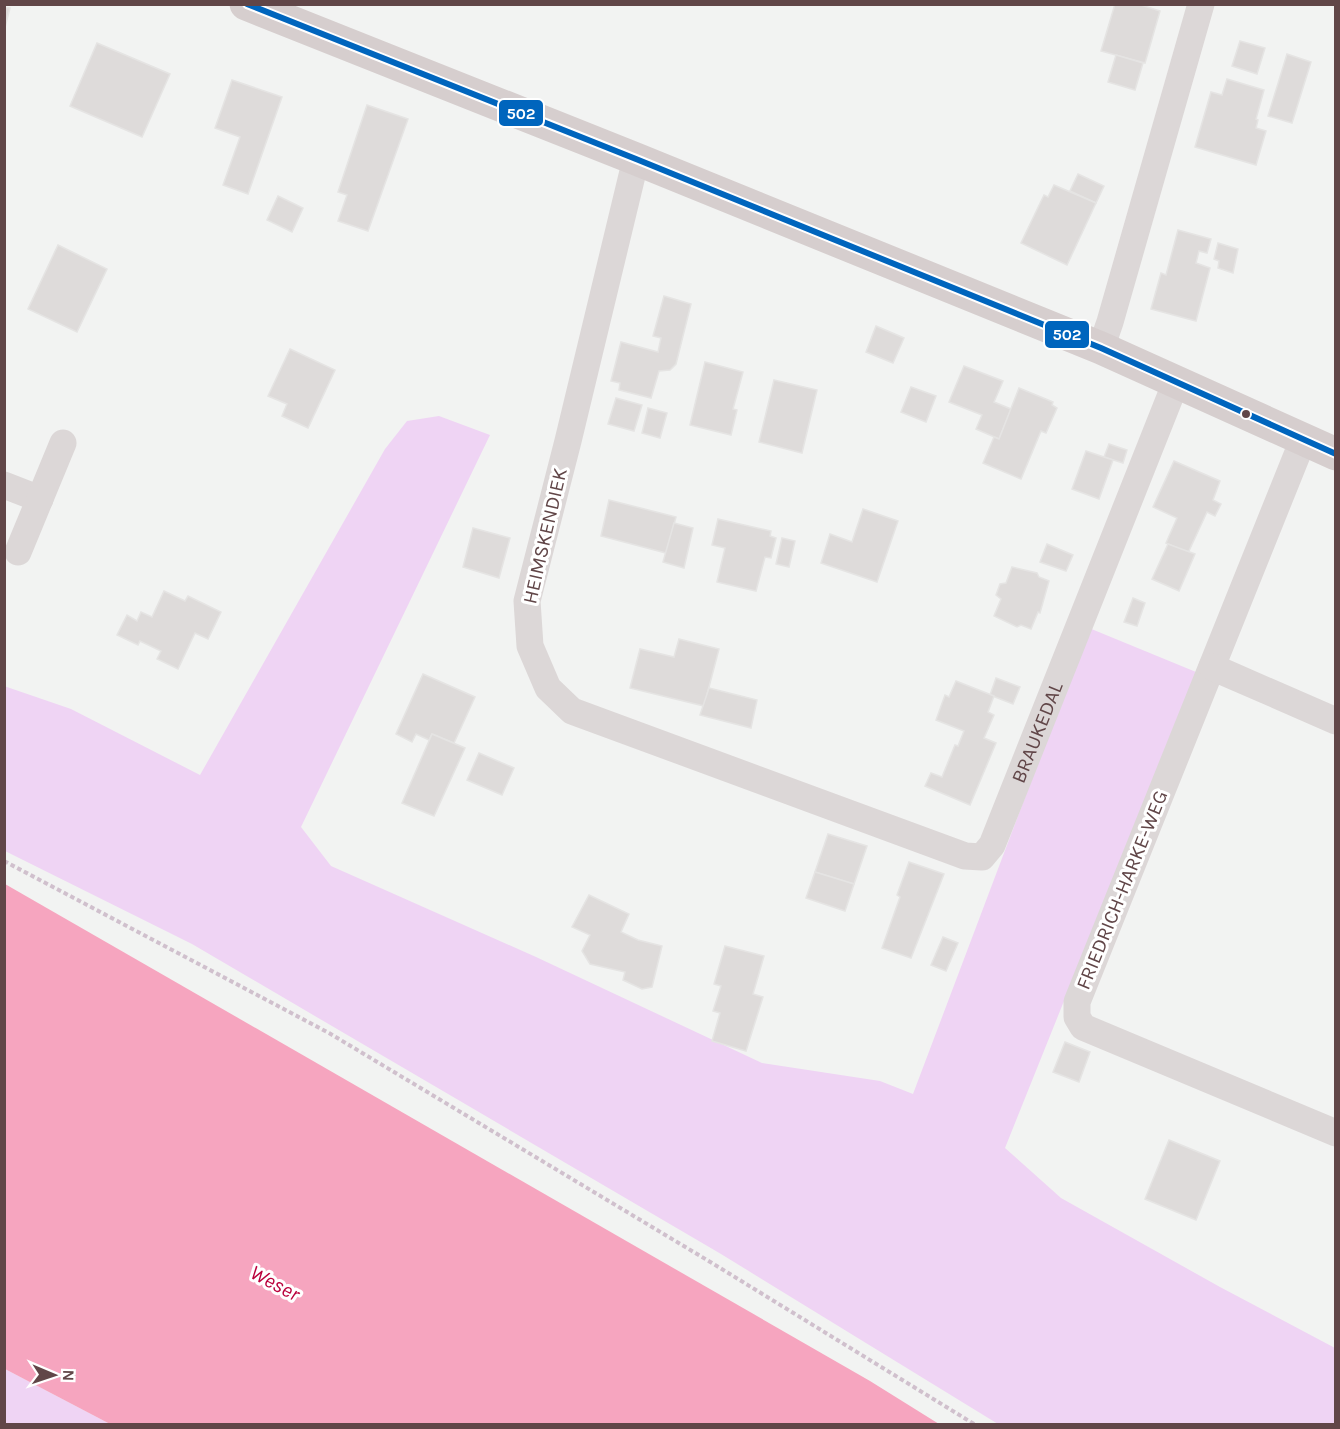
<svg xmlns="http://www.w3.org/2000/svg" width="1340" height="1429" viewBox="0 0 1340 1429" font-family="Karla,sans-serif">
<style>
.green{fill:#efd4f4}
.water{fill:#f6a5bf}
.building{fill:#dedbda;stroke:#e5e4e3;stroke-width:1.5}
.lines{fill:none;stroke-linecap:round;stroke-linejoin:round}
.path{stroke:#d0c0cd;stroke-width:4;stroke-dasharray:4.5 3;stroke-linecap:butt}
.street{stroke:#dcd7d7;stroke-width:27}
.primary{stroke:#d6cece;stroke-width:33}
.bus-1-casing{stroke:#fff;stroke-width:10}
.bus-1{stroke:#0065bd;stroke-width:6}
.bus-dot{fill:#614648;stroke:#fff;stroke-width:2}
.labels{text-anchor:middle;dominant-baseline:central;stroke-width:6;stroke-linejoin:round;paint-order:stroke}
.street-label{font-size:20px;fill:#614648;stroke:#fff}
.water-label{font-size:21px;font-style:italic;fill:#ba003c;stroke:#fff}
.line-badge{stroke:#fff;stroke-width:2}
.badge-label{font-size:16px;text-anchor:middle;font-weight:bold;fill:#fff}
</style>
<rect width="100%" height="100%" fill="#f2f3f2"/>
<g class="green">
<path d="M439 416 490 435 301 827 331 866 536 957 762 1063 880 1081 913 1094 1089 628 1196 672 1005 1148 1061 1198 1220 1287 1335 1348V1424H998L721 1254 192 944 5 851 4 686 71 709 200 775 385 449 407 421Z"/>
<path d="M5 1369 110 1424H5Z"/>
</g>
<path class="water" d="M5 884 870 1381 939 1424H110L5 1369Z"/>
<g class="building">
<path d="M1115 4H1138L1160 11 1145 63 1101 51Z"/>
<path d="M4 7 10 8 4 31Z"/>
<path d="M1240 41 1265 48 1257 74 1232 66Z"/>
<path d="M97 43 170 74 142 137 70 106Z"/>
<path d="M1287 54 1311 62 1292 123 1268 116Z"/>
<path d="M1116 55 1143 63 1135 90 1108 82Z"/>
<path d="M1227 79 1264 90 1256 119 1258 120 1256 128 1266 131 1256 165 1195 147 1211 92 1222 95Z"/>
<path d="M232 80 282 97 248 194 223 185 240 137 215 128Z"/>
<path d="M367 105 408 119 368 231 338 221 347 195 338 192Z"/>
<path d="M1078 174 1104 186 1096 203 1070 191Z"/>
<path d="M1054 185 1096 203 1067 265 1021 243 1044 195 1048 197Z"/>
<path d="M278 196 303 208 292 232 267 220Z"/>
<path d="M1178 230 1211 239 1207 253 1199 251 1196 263 1210 268 1196 321 1151 309 1161 273 1166 275Z"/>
<path d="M1218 243 1238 249 1233 273 1218 268 1219 261 1214 259Z"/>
<path d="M58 245 107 269 77 332 28 309Z"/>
<path d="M664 296 691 304 676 364 670 370 659 371 651 398 619 390 620 383 611 381 621 342 658 352 661 338 653 336Z"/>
<path d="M876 326 904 338 893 363 866 352Z"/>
<path d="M290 349 335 370 308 428 282 416 287 404 268 396Z"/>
<path d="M705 362 743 372 733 409 737 410 731 435 690 425Z"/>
<path d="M964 366 1003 381 994 402 1011 409 999 439 976 429 982 415 949 402Z"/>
<path d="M774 380 817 390 802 453 759 442Z"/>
<path d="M911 387 936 396 926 422 901 412Z"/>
<path d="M1019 388 1053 402 1052 405 1057 408 1046 433 1041 431 1021 479 983 463 994 437 999 439Z"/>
<path d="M616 398 642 405 634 431 608 424Z"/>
<path d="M648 408 667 413 660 438 642 433Z"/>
<path d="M1109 444 1127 450 1123 463 1104 457Z"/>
<path d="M1086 451 1113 460 1099 499 1072 489Z"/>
<path d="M1174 461 1220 481 1213 500 1221 504 1215 516 1207 512 1188 553 1166 543 1177 518 1153 507Z"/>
<path d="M609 500 676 517 666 553 601 536Z"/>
<path d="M863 509 898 521 877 582 821 563 830 534 852 542Z"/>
<path d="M718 519 771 531 770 536 776 538 771 558 765 557 756 591 717 582 725 548 712 545Z"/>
<path d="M674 523 693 528 684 568 663 562Z"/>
<path d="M473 528 510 538 499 578 463 567Z"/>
<path d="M782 538 795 541 789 567 776 564Z"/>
<path d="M1047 544 1073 555 1066 571 1040 562Z"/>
<path d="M1168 544 1195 554 1179 591 1152 579Z"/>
<path d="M1012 567 1037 573 1039 577 1049 581 1040 613 1038 612 1031 629 1021 625 1017 627 994 616 1001 599 996 595 1000 584 1006 583Z"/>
<path d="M164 591 185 601 188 596 221 612 208 639 195 633 178 669 157 659 161 651 140 641 138 645 117 635 127 615 137 621 141 612 152 617Z"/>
<path d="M1133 598 1145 603 1137 626 1124 622Z"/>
<path d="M679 639 719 649 704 706 630 688 640 649 674 657Z"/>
<path d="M423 674 475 697 454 743 432 734 429 740 416 734 412 742 396 734Z"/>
<path d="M996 678 1020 687 1013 704 990 695Z"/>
<path d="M956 681 994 696 988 712 994 715 984 738 996 743 970 805 925 786 931 773 942 777 955 745 958 746 964 731 936 720 945 695 949 697Z"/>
<path d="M709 688 757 700 751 728 700 715Z"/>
<path d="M432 734 465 748 434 816 402 803Z"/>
<path d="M479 753 514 768 502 795 467 780Z"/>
<path d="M828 834 867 846 854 884 815 872Z"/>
<path d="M909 862 944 874 911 958 882 948 900 897 897 895Z"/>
<path d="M815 872 854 884 845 911 806 898Z"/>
<path d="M589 895 629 914 621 932 638 940 662 946 652 987 642 989 623 980 625 972 590 964 582 951 590 935 572 927Z"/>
<path d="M943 937 958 943 946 971 931 965Z"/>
<path d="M725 946 764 956 753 994 763 997 746 1051 712 1041 720 1013 713 1011 721 986 714 984Z"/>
<path d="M1065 1042 1090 1052 1079 1082 1053 1072Z"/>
<path d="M1169 1140 1220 1161 1196 1220 1145 1199Z"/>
</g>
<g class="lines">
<path class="path" d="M4 861 329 1033 712 1263 974 1424"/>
<g class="street">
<path id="s1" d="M636 159 568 441 527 601 530 646 548 688 572 711 965 856 982 857 992 845 1176 382"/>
<path d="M1101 348 1110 322 1201 4"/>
<path d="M1303 440 1077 1002V1017L1083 1027 1336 1133"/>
<path d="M4 485 40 499"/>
<path d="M18 552 63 443"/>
<path d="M1212 667 1336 721"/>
</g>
<path class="primary" d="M246 4 636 159 1101 348 1336 454"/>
<g class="bus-1-casing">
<path id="bus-1" d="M247 4 636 159 1101 348 1336 454"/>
</g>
<use href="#bus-1" class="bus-1"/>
</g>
<circle class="bus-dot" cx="1246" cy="414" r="5"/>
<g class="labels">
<g class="street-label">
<text transform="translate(545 536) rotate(-77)">HEIMSKENDIEK</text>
<text stroke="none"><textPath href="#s1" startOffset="1152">BRAUKEDAL</textPath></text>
<text transform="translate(1122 890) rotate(-68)">FRIEDRICH-HARKE-WEG</text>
</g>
<g class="water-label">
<text transform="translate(275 1283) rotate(28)">Weser</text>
</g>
</g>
<g class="line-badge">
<rect x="498" y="99" width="46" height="28" rx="6" fill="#0065bd"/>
<rect x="1044" y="320" width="46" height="29" rx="6" fill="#0065bd"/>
</g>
<g class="badge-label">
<text x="521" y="119">502</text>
<text x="1067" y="340">502</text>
</g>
<rect width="1340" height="1429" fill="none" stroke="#614648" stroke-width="12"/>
<g transform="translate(54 1375) rotate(92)" stroke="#ffffff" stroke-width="4.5" paint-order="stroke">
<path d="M0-4.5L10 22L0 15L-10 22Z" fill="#614648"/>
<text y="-9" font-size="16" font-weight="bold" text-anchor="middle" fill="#614648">N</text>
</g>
</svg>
